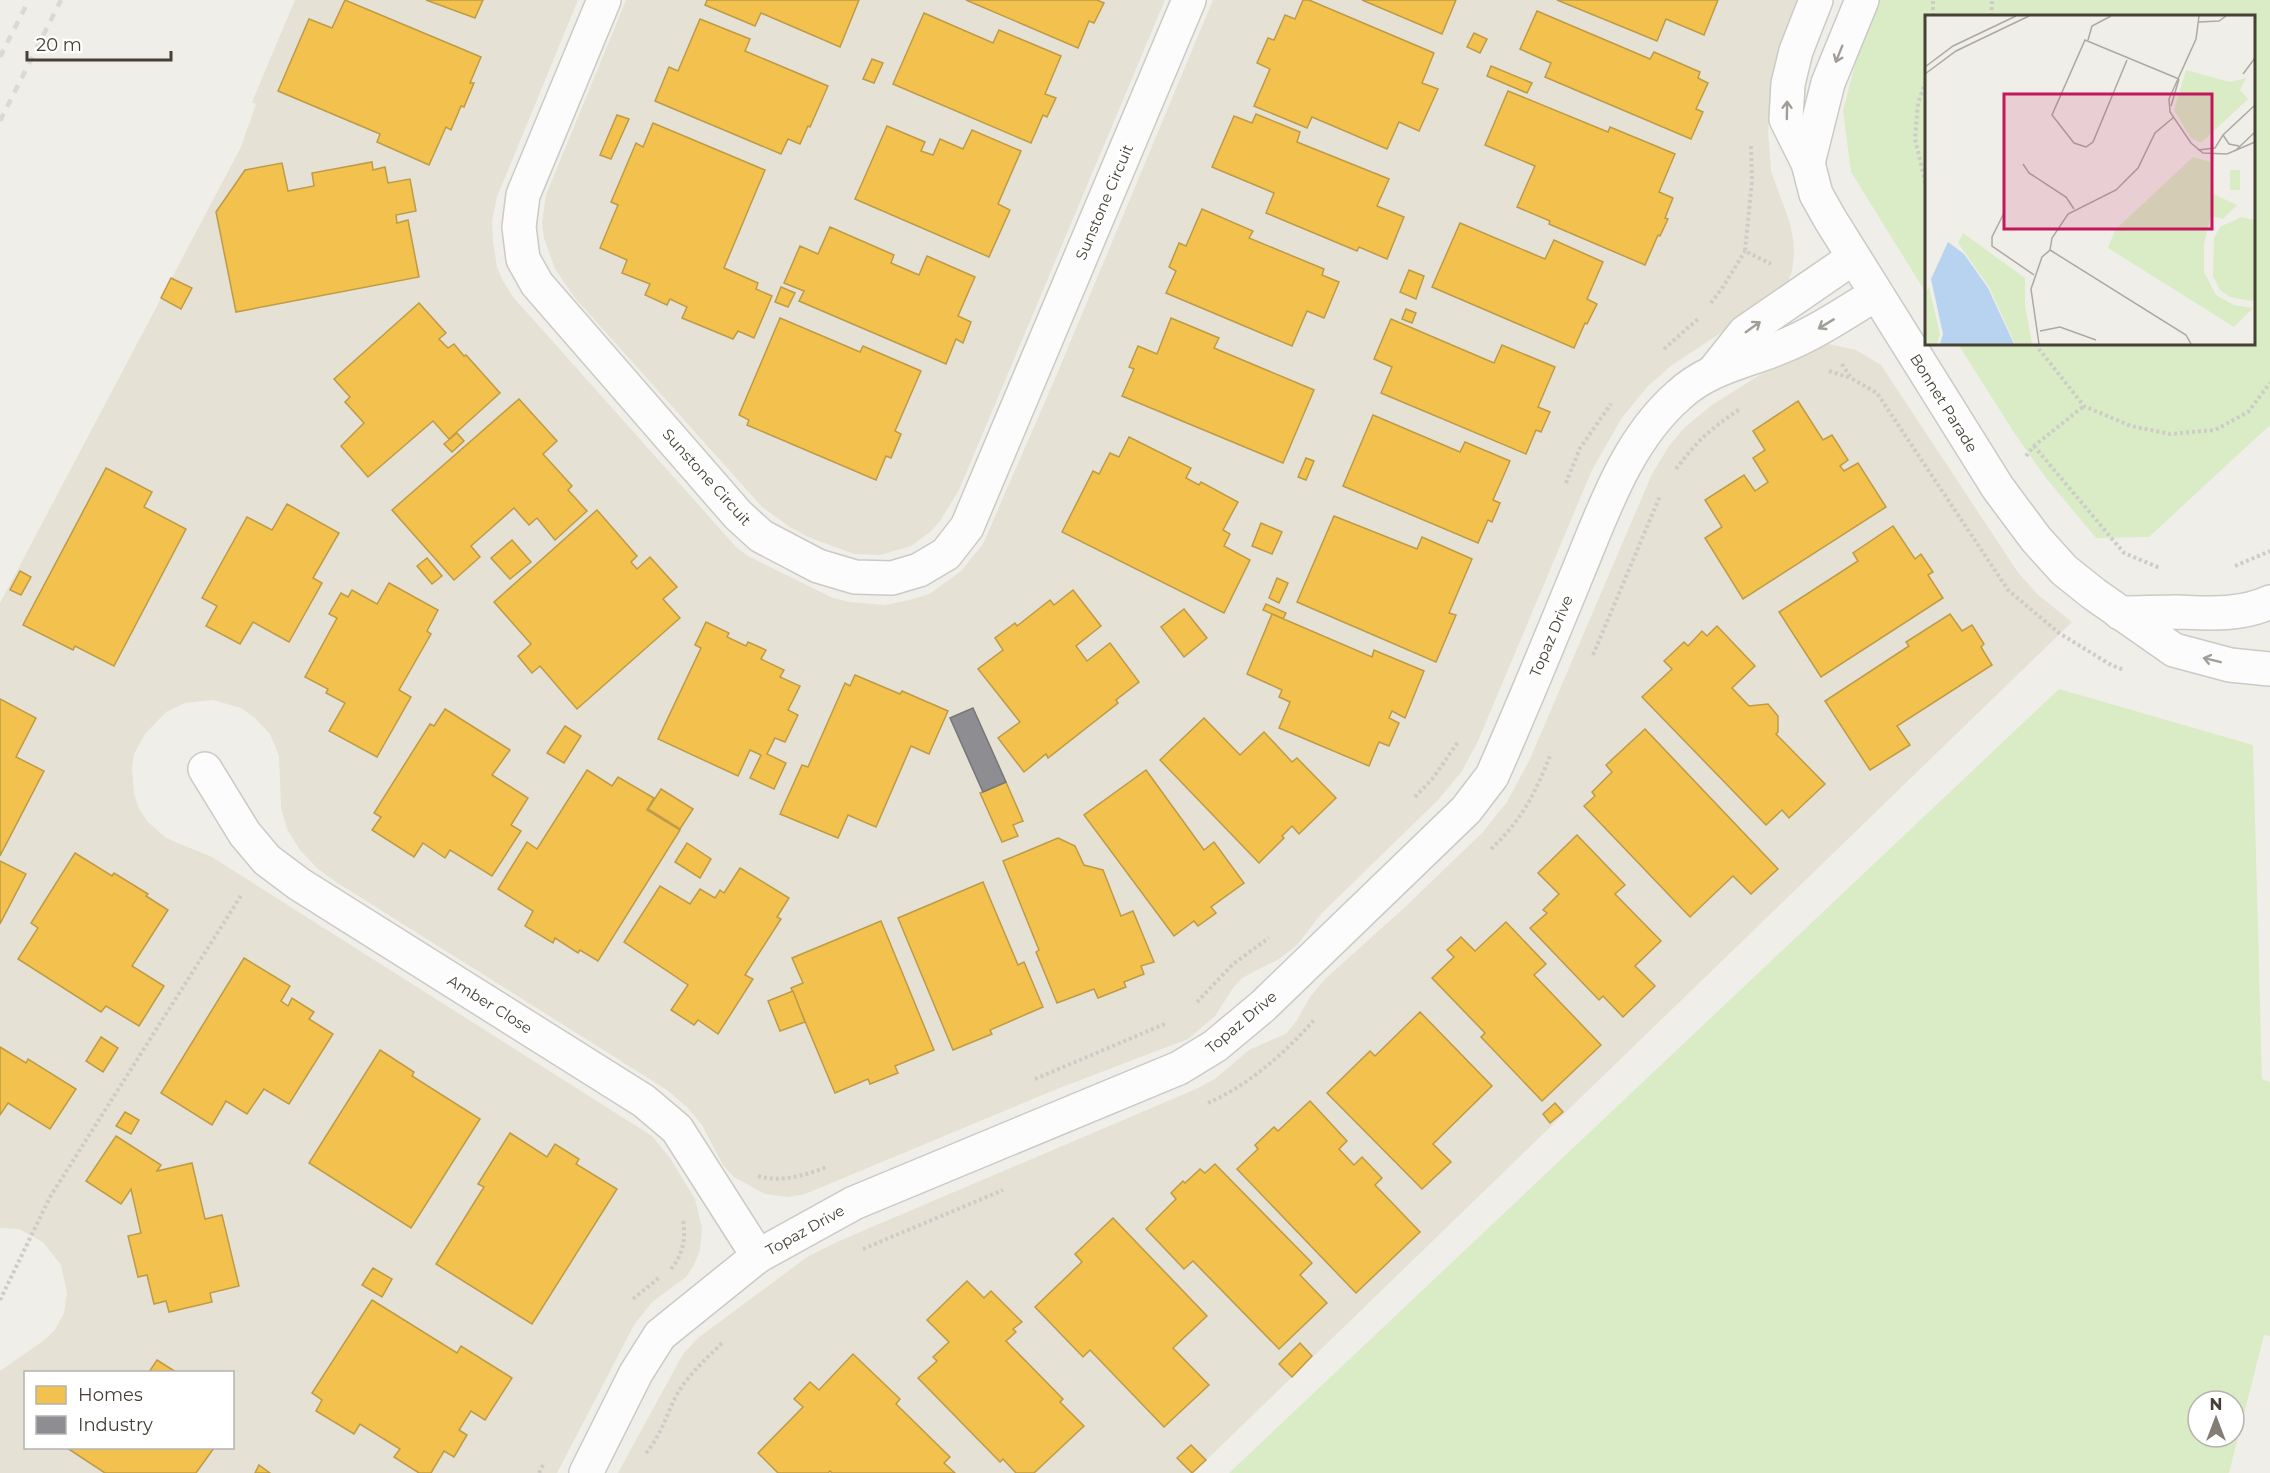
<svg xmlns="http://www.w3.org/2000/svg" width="2270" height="1473" viewBox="0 0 2270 1473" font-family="Montserrat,sans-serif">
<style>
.residential{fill:#e5e1d5;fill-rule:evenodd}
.green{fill:#d9ecc6;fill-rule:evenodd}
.homes{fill:#f2c14e;stroke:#be9b46;stroke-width:1.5}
.industry{fill:#8d8d92;stroke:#787676;stroke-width:1.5}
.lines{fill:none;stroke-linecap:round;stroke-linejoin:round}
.minor-casing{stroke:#cccac4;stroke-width:36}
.path{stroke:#ceccc7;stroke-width:4;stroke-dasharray:3 3;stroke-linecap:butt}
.minor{stroke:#fdfcfc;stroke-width:33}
.rail{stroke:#d9d9d8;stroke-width:4.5;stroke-dasharray:8 8;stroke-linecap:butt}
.oneway{stroke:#a29e98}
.labels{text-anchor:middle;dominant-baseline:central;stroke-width:6;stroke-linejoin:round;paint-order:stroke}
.street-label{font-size:15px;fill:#464134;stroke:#fff}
.inset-road{fill:none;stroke:#aca9a0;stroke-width:1.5}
.view{fill:#c2185b;fill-opacity:0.15;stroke:#c2185b;stroke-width:3}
.inset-edge{fill:none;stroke:#464134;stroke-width:3}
</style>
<rect width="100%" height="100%" fill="#f0eee8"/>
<g class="residential">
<path d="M295 0H578L497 197 492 221 493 241 497 267 503 281 513 297 737 548 748 556 833 598 850 602 885 605 914 599 931 593 961 571 983 544 1057 374 1213 0H1801L1773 73 1768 130 1771 171 1790 223 1793 239 1794 255 1792 271 1787 284 1771 300 1672 365 1647 387 1621 419 1592 470 1478 741 1462 771 1438 800 1321 914 1297 945 1279 959 1242 978 1233 988 1215 1016 1188 1039 1057 1089 805 1194 788 1197 765 1194 734 1177 723 1165 702 1125 687 1107 667 1090 336 882 318 869 300 850 287 829 281 807 279 756 270 734 254 717 241 708 213 700 185 703 166 712 145 734 134 754 132 768 134 793 139 809 148 822 166 838 212 857 652 1136 670 1158 695 1199 702 1228 700 1250 694 1265 686 1277 652 1302 634 1325 557 1473H0V1371L43 1341 55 1330 64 1313 67 1293 61 1265 43 1242 19 1229 0 1228V603L241 147 256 104 252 102ZM26 1372H232V1448H26Z"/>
<path d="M626 0H1165L959 490 940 521 930 532 911 546 880 555 854 554 808 537 790 527 762 507 575 298 555 269 544 238 542 222 546 195Z"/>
<path d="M1824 343 1856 350 1881 365 2017 571 2037 594 2072 622 1193 1473H618L683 1354 698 1338 807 1257 839 1241 1196 1089 1215 1079 1249 1050 1287 1033 1297 1020 1310 997 1325 979 1404 908 1482 833 1507 802 1530 759 1652 474 1669 446 1685 427 1712 405 1798 351Z"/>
</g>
<g class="green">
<path d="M1880 0H2270V425L2149 537 2096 538 2046 478 2015 434 1958 344H2254V16H1926V293L1851 172 1843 111 1857 57Z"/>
<path d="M2059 689 2253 745 2262 1079 2270 1082V1336L2264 1335 2229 1473H1229ZM2198 1401H2234V1437H2198Z"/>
</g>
<g class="homes">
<path d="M345 0 481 57 470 83H474L464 107 461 106 451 130 446 127 429 165 377 142 380 134 278 91 309 19 332 28Z"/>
<path d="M426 0H483L475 18Z"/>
<path d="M707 0H859L840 47 761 13 755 26 705 5Z"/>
<path d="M966 0H1097L1104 3 1094 23 1089 21 1078 48Z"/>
<path d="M1303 0H1309L1434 53 1422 83 1438 89 1419 131 1399 122 1387 149 1312 117 1307 128 1254 106 1270 69 1257 63 1268 38 1274 40 1285 15 1295 19Z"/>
<path d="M1362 0H1456L1442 34Z"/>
<path d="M1557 0H1718L1704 35 1666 19 1657 41Z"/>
<path d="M1537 11 1650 59 1654 52 1700 72 1698 78 1708 83 1696 109 1703 112 1691 139 1545 77 1551 63 1520 49Z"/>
<path d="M924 13 993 43 999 30 1061 56 1045 94 1056 98 1047 117 1043 115 1031 143 893 84Z"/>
<path d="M700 19 750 39 745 51 828 86 810 127 808 126 800 144 788 139 781 154 655 101 669 67 678 71Z"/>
<path d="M1474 33 1487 39 1480 53 1467 47Z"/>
<path d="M872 59 883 63 874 83 863 79Z"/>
<path d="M1491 66 1532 83 1527 93 1487 76Z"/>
<path d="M1508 91 1608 132 1610 127 1675 154 1659 192 1673 198 1665 218 1668 219 1660 236 1658 235 1645 265 1549 224 1550 221 1517 207 1535 166 1485 145Z"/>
<path d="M1256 114 1300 132 1297 142 1389 179 1377 206 1404 217 1387 259 1359 247 1357 251 1266 213 1274 193 1212 167 1234 116 1252 123Z"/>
<path d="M617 115 629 119 611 159 600 155Z"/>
<path d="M653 123 765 170 724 268 758 283 756 289 772 296 754 338 738 331 733 339 682 318 687 307 670 299 667 305 645 295 650 284 622 273 627 260 600 248 618 205 611 202 636 143 643 147Z"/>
<path d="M887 126 925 142 921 151 933 155 940 139 963 149 972 130 1021 151 998 204 1010 210 989 257 855 199Z"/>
<path d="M372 162 373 170 385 167 388 183 410 179 416 211 396 215 397 223 408 220 419 277 236 312 216 212 245 170 282 163 288 191 314 186 312 173Z"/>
<path d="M1202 209 1253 231 1249 238 1324 269 1322 275 1339 282 1324 318 1307 311 1292 346 1166 293 1176 271 1169 267 1179 243 1186 246Z"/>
<path d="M1460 223 1545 259 1554 240 1603 262 1587 299 1597 304 1587 324 1585 323 1574 348 1432 287Z"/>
<path d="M830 227 894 255 891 263 919 275 927 256 975 277 958 316 971 322 963 343 956 339 946 364 799 301 804 291 784 283 800 246 818 254Z"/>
<path d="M1409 270 1424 276 1416 299 1400 292Z"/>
<path d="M171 278 192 288 181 309 161 298Z"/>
<path d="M781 287 795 293 788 307 775 302Z"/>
<path d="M419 303 446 333 439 339 448 348 454 344 464 356 466 355 500 393 449 439 433 421 368 477 341 446 364 423 345 402 350 397 334 379Z"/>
<path d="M1406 309 1416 313 1412 323 1402 319Z"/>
<path d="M780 318 860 352 863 346 921 371 895 431 901 434 891 458 886 456 876 480 747 425 749 420 739 415Z"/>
<path d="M1171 318 1219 338 1214 348 1314 390 1283 463 1122 396 1134 369 1129 367 1138 346 1157 354Z"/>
<path d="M1391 319 1494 363 1502 345 1555 367 1538 407 1550 412 1541 432 1536 430 1526 454 1381 393 1392 367 1374 359Z"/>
<path d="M519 399 557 441 543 454 572 486 568 490 587 511 555 540 537 518 529 525 514 508 471 546 480 557 454 580 392 510Z"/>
<path d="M1798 401 1823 440 1832 435 1848 460 1840 466 1844 471 1858 463 1886 507 1743 599 1705 538 1722 527 1705 500 1744 475 1755 491 1768 482 1753 458 1765 450 1753 431Z"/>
<path d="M1373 415 1460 452 1465 442 1510 461 1493 500 1500 503 1492 522 1488 520 1478 543 1343 486Z"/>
<path d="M457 433 464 441 452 452 444 444Z"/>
<path d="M1129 437 1191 468 1186 478 1199 485 1201 482 1238 502 1223 530 1230 534 1224 546 1250 560 1224 613 1062 532 1093 471 1099 474 1110 453 1119 457Z"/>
<path d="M1306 458 1314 461 1306 480 1298 477Z"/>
<path d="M106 468 152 492 144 507 186 529 114 666 75 646 73 650 23 625Z"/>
<path d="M287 504 339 533 313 578 322 583 289 642 253 622 240 644 206 626 217 606 202 598 247 517 272 530Z"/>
<path d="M597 510 637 556 631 562 637 569 650 557 677 587 663 599 680 618 577 709 540 666 532 673 518 656 531 644 494 602Z"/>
<path d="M1334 516 1417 549 1422 537 1472 559 1449 613 1456 615 1436 662 1297 602Z"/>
<path d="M1261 523 1282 532 1272 554 1252 546Z"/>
<path d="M1893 526 1915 559 1921 554 1933 572 1928 575 1943 598 1821 677 1779 612 1858 561 1853 553Z"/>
<path d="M512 540 531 562 510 579 491 558Z"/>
<path d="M427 558 442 576 432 584 417 566Z"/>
<path d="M20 571 31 577 21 595 10 590Z"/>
<path d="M1277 578 1288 583 1279 603 1269 598Z"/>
<path d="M389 583 438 610 427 631 431 634 399 690 411 697 377 757 329 731 345 703 326 693 328 689 305 677 337 618 329 614 341 593 348 597 352 590 377 604Z"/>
<path d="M1073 590 1101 626 1076 646 1087 661 1110 643 1139 682 1116 700 1118 703 1048 758 1046 754 1024 772 998 738 1020 722 978 669 1003 650 995 638 1015 623 1017 626 1050 600 1054 605Z"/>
<path d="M1266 604 1286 613 1283 619 1263 610Z"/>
<path d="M1184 609 1207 638 1184 657 1161 627Z"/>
<path d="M1272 614 1372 657 1374 650 1424 671 1405 718 1392 711 1389 718 1399 723 1389 746 1379 742 1369 766 1279 728 1290 702 1279 697 1282 690 1247 674Z"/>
<path d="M1950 614 1962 631 1972 625 1984 644 1981 647 1992 665 1897 726 1910 745 1870 770 1825 701 1909 646 1906 642Z"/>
<path d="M706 622 729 633 727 637 746 646 748 642 766 650 761 659 784 670 780 677 800 686 788 710 798 715 785 742 775 738 767 754 786 763 774 789 750 778 761 755 750 750 738 776 658 739 701 648 695 645Z"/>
<path d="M1717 626 1755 666 1732 688 1749 706 1768 704 1778 716V732L1776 734 1825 784 1789 818 1782 810 1766 825 1642 697 1672 669 1664 661 1684 642 1688 646 1702 631 1707 636Z"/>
<path d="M855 675 900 694 902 691 948 711 929 754 911 746 876 827 848 815 838 838 780 814 802 765 808 767 845 683 850 686Z"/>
<path d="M0 699 36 718 16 757 44 771 0 856Z"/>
<path d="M445 709 510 750 492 775 528 798 511 825 521 831 492 876 450 850 445 858 423 843 414 857 372 830 381 817 374 813 430 724 434 726Z"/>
<path d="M1204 718 1240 755 1264 732 1292 762 1297 758 1336 798 1299 834 1292 826 1282 836 1284 838 1259 863 1160 760Z"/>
<path d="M565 726 581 736 564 763 547 753Z"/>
<path d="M1645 729 1778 869 1751 894 1733 876 1690 917 1584 806 1595 796 1592 792 1612 772 1606 765Z"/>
<path d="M587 770 612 786 618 777 654 798 647 810 680 830 598 961 580 950 578 953 555 938 553 943 525 926 533 911 498 889 527 842 537 849Z"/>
<path d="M1146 770 1204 850 1214 842 1244 883 1211 907 1216 913 1198 926 1194 921 1174 936 1084 815Z"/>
<path d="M1006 782 1023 821 1013 825 1018 836 1002 842 980 793Z"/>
<path d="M661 789 693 809 680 829 648 809Z"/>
<path d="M1577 835 1625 885 1615 894 1661 941 1635 966 1655 986 1623 1017 1603 996 1599 1000 1530 928 1547 913 1543 910 1559 894 1538 873Z"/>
<path d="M1058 838 1075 846 1084 865 1103 870 1121 916 1133 911 1154 962 1141 966 1144 974 1124 982 1126 987 1098 998 1094 989 1057 1003 1036 952 1039 950 1003 861Z"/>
<path d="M687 843 711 859 700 878 675 862Z"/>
<path d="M75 853 112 876 114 873 148 894 146 896 168 910 132 966 164 986 139 1026 106 1006 101 1012 18 959 38 928 31 923Z"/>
<path d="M0 861 26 874 0 924Z"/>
<path d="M740 868 789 898 777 917 781 919 745 975 753 979 718 1034 698 1020 694 1025 671 1010 688 985 624 942 660 886 690 904 700 889 715 898 720 890 724 893Z"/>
<path d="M983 882 1018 965 1024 962 1043 1007 990 1030 992 1034 953 1050 898 918Z"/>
<path d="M881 921 934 1050 895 1066 898 1073 870 1084 868 1079 835 1093 791 988 803 983 792 958Z"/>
<path d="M1506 922 1546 964 1534 975 1601 1045 1542 1101 1481 1037 1485 1033 1432 978 1454 957 1447 950 1461 937 1475 951Z"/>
<path d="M244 958 290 986 281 1001 288 1006 292 998 314 1012 309 1019 333 1034 289 1104 264 1089 247 1114 226 1101 212 1125 161 1093Z"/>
<path d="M793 991 805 1022 780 1031 768 1001Z"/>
<path d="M1420 1012 1492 1086 1433 1144 1451 1162 1422 1189 1327 1093 1370 1051 1375 1056Z"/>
<path d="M101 1037 118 1048 103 1072 86 1061Z"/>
<path d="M0 1047 26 1063 28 1059 76 1089 50 1129 8 1103 0 1115Z"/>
<path d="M380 1050 414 1072 412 1076 480 1119 411 1228 309 1163Z"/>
<path d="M1310 1101 1347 1141 1339 1149 1354 1165 1362 1157 1382 1178 1375 1185 1420 1232 1356 1293 1237 1169 1258 1149 1255 1145 1274 1127 1278 1131Z"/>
<path d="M1555 1103 1563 1112 1550 1123 1543 1114Z"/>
<path d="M125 1112 139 1120 131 1134 116 1126Z"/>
<path d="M510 1133 547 1157 555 1144 579 1159 576 1164 617 1189 532 1324 436 1264 484 1187 478 1184Z"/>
<path d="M116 1136 161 1165 157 1171 192 1163 205 1219 222 1215 239 1286 210 1293 212 1302 169 1312 166 1301 154 1304 147 1275 138 1277 128 1236 141 1233 131 1189 121 1204 86 1181Z"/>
<path d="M1215 1164 1312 1263 1300 1275 1327 1303 1279 1349 1193 1261 1184 1269 1146 1229 1176 1199 1171 1193 1183 1181 1185 1183 1200 1169 1205 1173Z"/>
<path d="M1113 1218 1207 1316 1173 1348 1209 1385 1164 1427 1090 1350 1083 1357 1035 1307 1082 1262 1075 1254Z"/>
<path d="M373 1268 392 1279 382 1297 362 1285Z"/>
<path d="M967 1281 984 1298 991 1291 1022 1322 1013 1329 1016 1332 1006 1341 1063 1399 1060 1402 1084 1426 1034 1473H1016L1003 1459 1000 1462 918 1378 937 1361 933 1357 949 1342 927 1320Z"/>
<path d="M372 1300 457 1353 461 1346 512 1378 485 1420 471 1411 459 1430 467 1435 454 1457 444 1451 431 1473H419L394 1457 400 1449 360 1424 354 1434 316 1411 322 1400 312 1393Z"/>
<path d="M1300 1343 1312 1356 1292 1377 1279 1364Z"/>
<path d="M853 1354 900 1399 896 1404 950 1457 944 1463 955 1473H832L830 1471 828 1473H778L758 1453 803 1407 794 1399 810 1382 819 1390Z"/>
<path d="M157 1360 176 1372H149Z"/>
<path d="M1191 1445 1206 1460 1192 1473 1177 1458Z"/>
<path d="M67 1448H214L196 1473H105Z"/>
<path d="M259 1465 270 1473H255Z"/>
</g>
<path class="industry" d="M973 708 1006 782 983 792 950 718Z"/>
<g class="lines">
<g class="minor-casing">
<g id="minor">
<path d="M604 0 523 195 519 227 523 259 537 284 738 515 761 536 818 566 855 577 892 578 919 570 946 554 967 527 1189 0"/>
<path d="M1816 0 1796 51 1788 84 1786 119 1808 163 1816 194 1830 219 1998 488 2036 539 2064 570 2094 594 2174 650 2230 665 2270 669"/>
<path d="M1808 163 1828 83 1862 0"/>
<path d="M1714 371 1745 332 1853 258"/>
<path d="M2120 613C2139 613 2158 612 2177 612 2209 613 2240 616 2270 602"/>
<path d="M205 769 245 834 267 860 299 884 644 1101 677 1129 758 1256"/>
<path d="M586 1473 636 1373 660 1335 758 1256 854 1203 1179 1068 1215 1046 1263 1006 1466 810 1492 776C1521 711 1548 645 1575 579 1602 515 1625 442 1679 395 1708 368 1745 362 1781 347 1814 334 1845 313 1876 294"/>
</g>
</g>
<g class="path">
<path d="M1933 16V0"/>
<path d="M1991 16 1992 0"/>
<path d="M1926 81 1918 103 1915 139 1926 185"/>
<path d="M1751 146 1752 181 1745 251 1771 264"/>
<path d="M1711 303 1723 287 1745 251"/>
<path d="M2035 344 2084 406 2131 426 2170 434 2215 430 2248 412 2270 383"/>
<path d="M1664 349 1699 318"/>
<path d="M1842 364 1851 378 1877 393 2008 590 2059 633 2111 665 2124 670"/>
<path d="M1829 371 1851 378"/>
<path d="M2034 446 2124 553 2160 568"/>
<path d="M2026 456 2034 446 2084 406"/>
<path d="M1676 469C1698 440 1710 429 1740 409"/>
<path d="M1566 483 1580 448 1611 404"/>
<path d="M2235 566 2270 551"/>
<path d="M1593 655 1660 496"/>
<path d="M1415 797 1433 778 1458 742"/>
<path d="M1491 849C1522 820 1536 792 1551 753"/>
<path d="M1197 1002 1233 964 1269 938"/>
<path d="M1035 1079 1167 1023"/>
<path d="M1208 1103C1249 1085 1286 1052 1315 1019"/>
<path d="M758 1176C780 1183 806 1175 827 1167"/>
<path d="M863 1249 1003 1190"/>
<path d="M671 1269C683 1255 686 1238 683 1221"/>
<path d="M633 1299 660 1277"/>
<path d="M0 1300 50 1197 242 894"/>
<path d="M646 1453C662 1435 667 1411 679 1391 691 1372 707 1358 723 1342"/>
<path d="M539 1473 544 1463"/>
</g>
<use href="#minor" class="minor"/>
<g class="rail">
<path d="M0 57 29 0"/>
<path d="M0 121 61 0"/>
</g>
</g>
<defs><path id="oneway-shaft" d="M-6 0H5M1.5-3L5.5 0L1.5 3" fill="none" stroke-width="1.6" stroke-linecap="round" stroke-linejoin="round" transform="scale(1.5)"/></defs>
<g class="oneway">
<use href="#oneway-shaft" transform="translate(1839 54) rotate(112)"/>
<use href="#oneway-shaft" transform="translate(1787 110) rotate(-89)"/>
<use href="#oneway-shaft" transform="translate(1826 324) rotate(149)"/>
<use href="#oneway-shaft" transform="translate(1753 327) rotate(-36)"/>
<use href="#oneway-shaft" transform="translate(2212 660) rotate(-166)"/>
</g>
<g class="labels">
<g class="street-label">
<text transform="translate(1104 202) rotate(-67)">Sunstone Circuit</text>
<text transform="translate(1944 403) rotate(58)">Bonnet Parade</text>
<text transform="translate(707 477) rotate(48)">Sunstone Circuit</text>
<text transform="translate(1551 636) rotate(-67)">Topaz Drive</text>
<text transform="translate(490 1004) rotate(32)">Amber Close</text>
<text transform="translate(1241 1022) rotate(-40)">Topaz Drive</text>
<text transform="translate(805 1230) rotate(-29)">Topaz Drive</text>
</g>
</g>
<g transform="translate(1925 15)">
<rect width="330" height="330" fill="#f0eee8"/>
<path d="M261 55 305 67 321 63 315 75 323 84 276 128 266 123 249 95ZM268 142 285 147 286 178 312 190 298 204 286 201 279 229V257L291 280 309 290 328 293 309 312 183 233 190 215ZM305 155H315V175H305ZM316 202 330 205V285L326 286 305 282 295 275 288 261 289 223 295 212ZM38 218 100 263V290L107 329H90L64 272 33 228ZM4 272 15 319 12 329H0V278Z" fill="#d9ecc6"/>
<path d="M23 227 39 239 63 273 89 329H15L18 319 6 264Z" fill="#b7d3f0"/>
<path class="inset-road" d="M274 1 271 24 244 84 245 97 266 128 278 138 302 139 330 127M274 7 294 6 301 1M163 25 167 11 186 1M202 45 168 127 161 132 149 128 127 100 160 25 254 64M0 52 28 31 91 1M0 59 31 36 104 1M318 59 330 43M246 91 254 64M298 120 304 129 314 131M273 135 290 133 298 120 330 90M310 136 330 117M98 149 104 158 141 182 149 194M79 198 67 222V231L109 260M125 235 261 320 266 329M115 316 135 312 171 325M114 329 106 274 117 242 125 235 127 223 143 199 191 175 213 153 230 118 249 102"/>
<path class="view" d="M79 79H287V214H79Z"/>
<rect width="330" height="330" class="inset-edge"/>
</g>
<rect x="24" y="1371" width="210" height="78" fill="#ffffff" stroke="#b5b3ae" stroke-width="1.5"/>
<rect x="36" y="1386" width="30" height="18" fill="#f2c14e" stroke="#b5b3ae" stroke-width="1.5"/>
<text x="78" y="1401" font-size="18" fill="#464134">Homes</text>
<rect x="36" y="1416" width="30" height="18" fill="#8d8d92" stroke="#b5b3ae" stroke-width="1.5"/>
<text x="78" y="1431" font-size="18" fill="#464134">Industry</text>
<g transform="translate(2216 1419)"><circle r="28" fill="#ffffff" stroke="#b5b3ae" stroke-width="1.5"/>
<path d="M0-4.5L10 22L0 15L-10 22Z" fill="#827e73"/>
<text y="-9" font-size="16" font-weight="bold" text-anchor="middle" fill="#464134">N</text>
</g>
<path d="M27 51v9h144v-9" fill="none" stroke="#464134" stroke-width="3"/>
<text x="36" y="51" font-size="18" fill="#464134" stroke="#ffffff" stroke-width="4.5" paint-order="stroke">20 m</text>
</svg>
